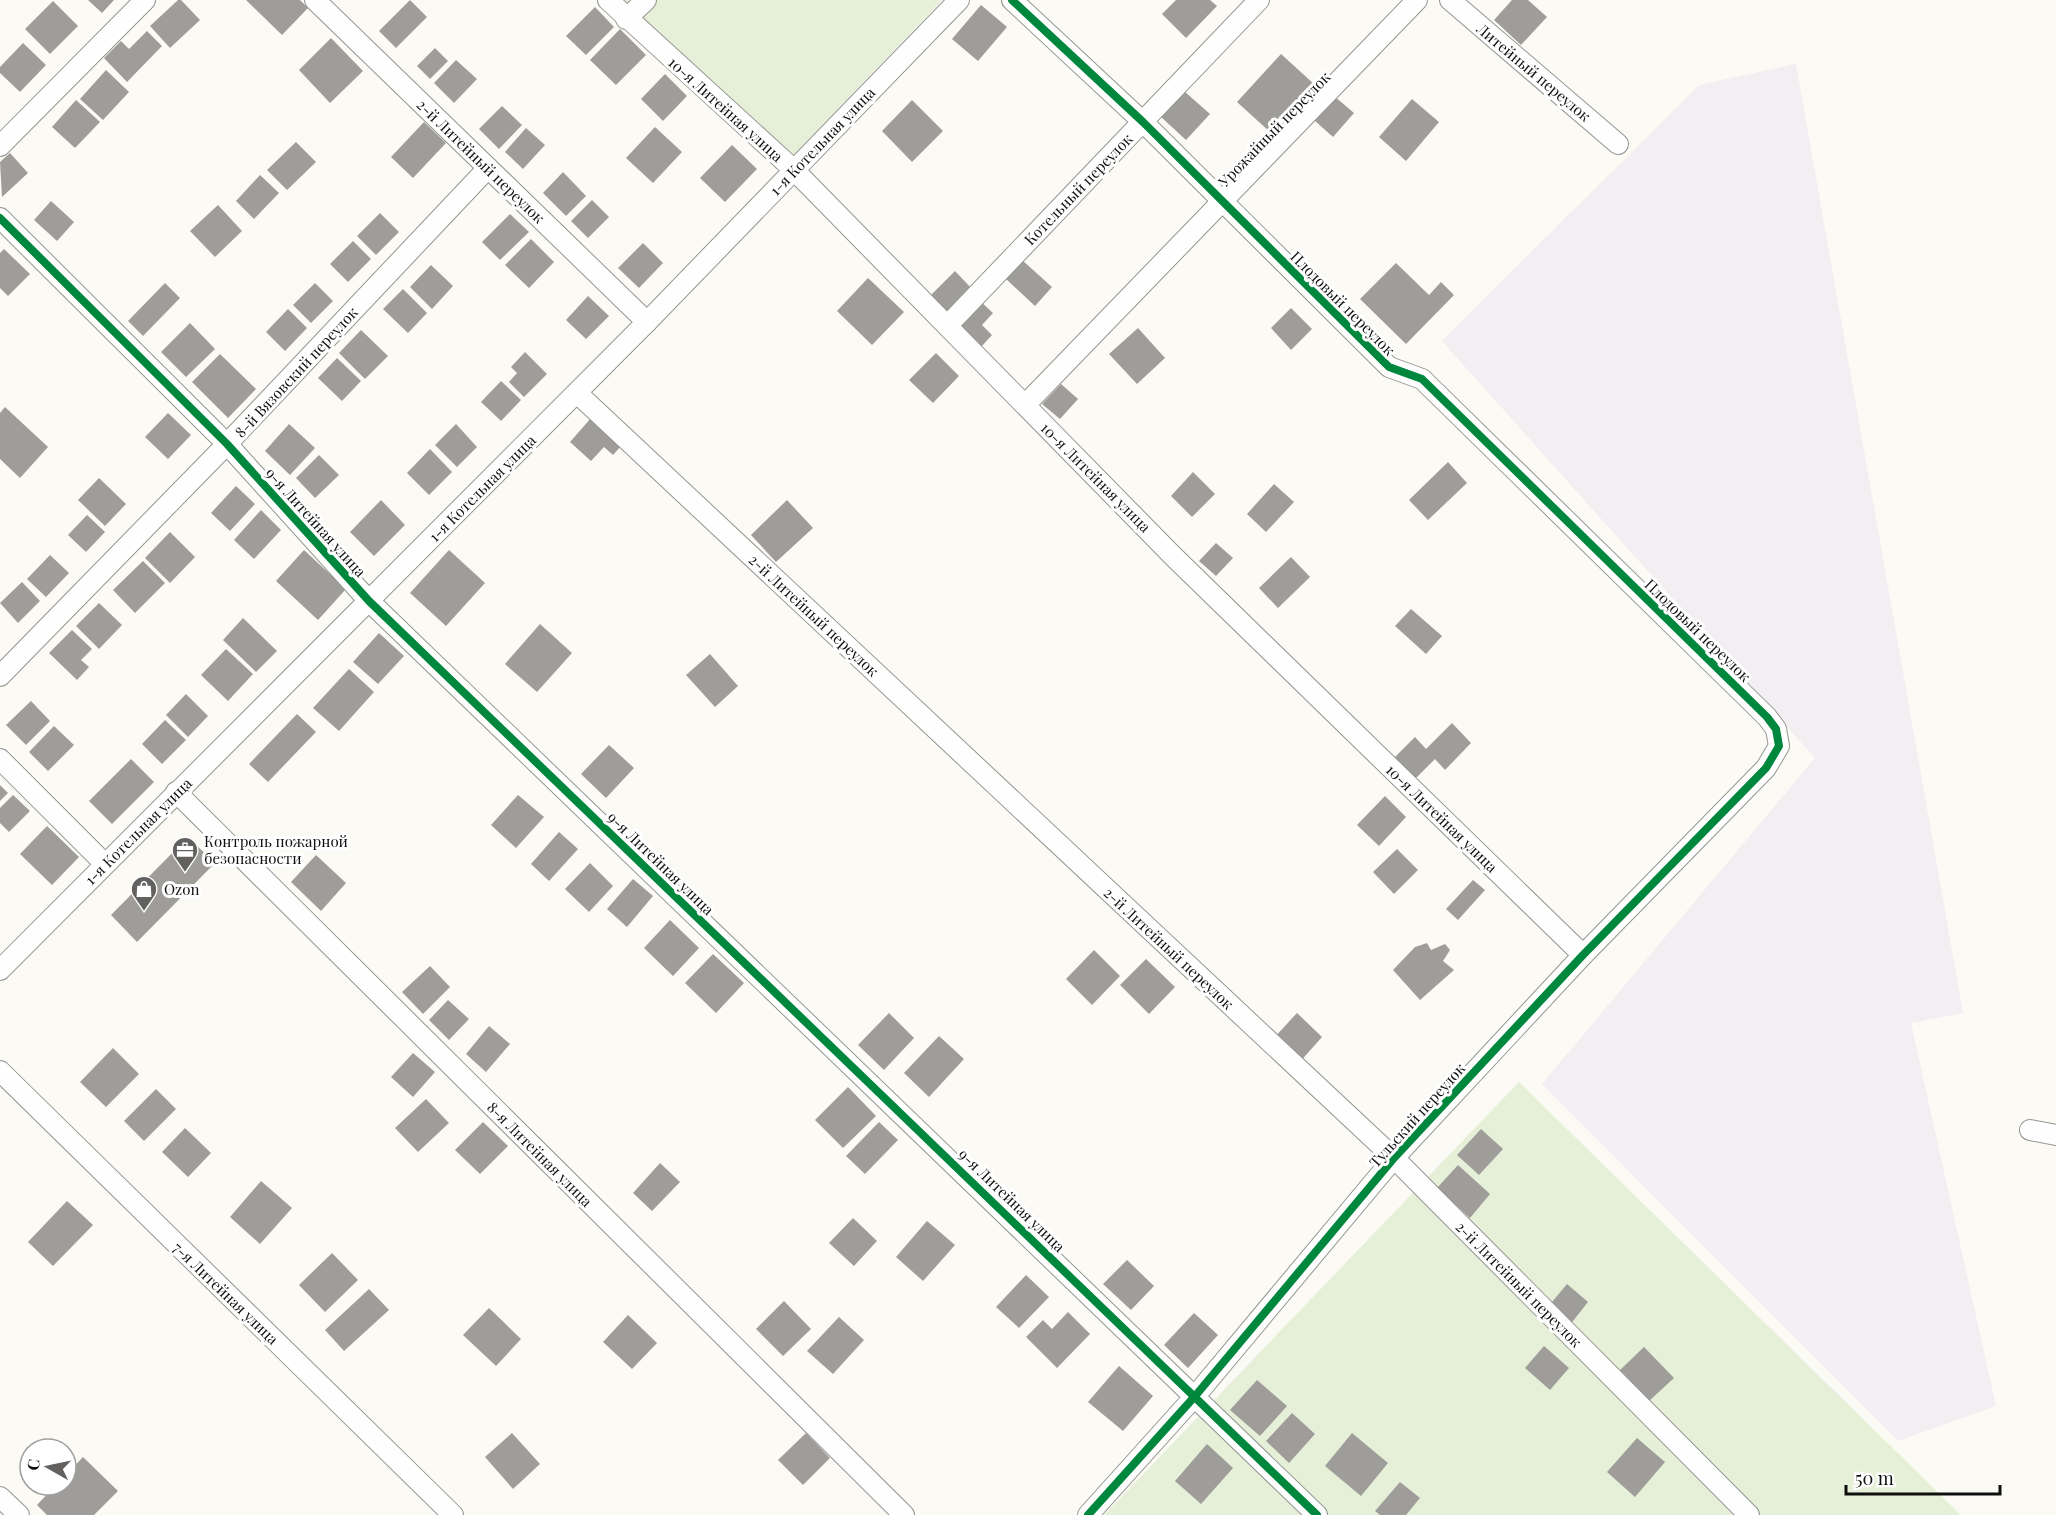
<svg xmlns="http://www.w3.org/2000/svg" width="2056" height="1515" viewBox="0 0 2056 1515" font-family="'Playfair Display',serif">
<style>
.industrial{fill:#f2eef1}
.green{fill:#e6efd7}
.building{fill:#9f9d9a}
.lines{fill:none;stroke-linecap:round;stroke-linejoin:round}
.minor-casing{stroke:#959593;stroke-width:22}
.minor{stroke:#fefefe;stroke-width:20}
.cycleway-casing{stroke:#fff;stroke-width:11}
.cycleway{stroke:#00873e;stroke-width:8}
.labels{text-anchor:middle;dominant-baseline:central;stroke-width:6;stroke-linejoin:round;paint-order:stroke}
.street-label{font-size:15px;fill:#0f0f0f;stroke:#fff}
.poi-label{font-size:15px;fill:#0f0f0f;stroke:#fff;text-anchor:start}
</style>
<rect width="100%" height="100%" fill="#fbfaf5"/>
<path class="industrial" d="M1796 64 1963 1013 1911 1023 1996 1406 1898 1441 1542 1084 1815 758 1442 341 1699 85Z"/>
<g class="green">
<path d="M623 0H942L782 167Z"/>
<path d="M1519 1082 1961 1515H1104Z"/>
</g>
<g class="building">
<path d="M88 0H114L102 13Z"/>
<path d="M178 0H181L200 20 170 48 150 26Z"/>
<path d="M246 0H300L308 8 282 35Z"/>
<path d="M410 0 427 17 396 48 379 31Z"/>
<path d="M1176 0H1210L1217 6 1186 38 1162 14Z"/>
<path d="M1512 0H1528L1547 17 1521 45 1494 20Z"/>
<path d="M53 1 78 26 50 54 25 29Z"/>
<path d="M981 5 1007 27 978 61 952 39Z"/>
<path d="M595 7 614 27 586 55 566 36Z"/>
<path d="M620 29 646 55 616 85 590 60Z"/>
<path d="M147 31 162 46 127 82 104 58 121 41 129 49Z"/>
<path d="M331 38 363 71 330 103 299 70Z"/>
<path d="M23 43 46 65 20 92 0 73V67Z"/>
<path d="M435 48 448 61 430 79 417 66Z"/>
<path d="M1281 54 1314 84 1270 132 1237 102Z"/>
<path d="M456 60 477 79 454 103 434 83Z"/>
<path d="M106 70 129 92 103 120 80 99Z"/>
<path d="M665 74 687 96 663 121 641 99Z"/>
<path d="M1184 91 1210 114 1186 140 1161 117Z"/>
<path d="M1334 96 1354 113 1333 137 1314 120Z"/>
<path d="M1412 99 1439 122 1406 161 1379 137Z"/>
<path d="M76 100 100 122 75 148 52 127Z"/>
<path d="M912 100 943 131 912 162 882 131Z"/>
<path d="M502 106 522 125 499 149 479 129Z"/>
<path d="M424 122 446 143 413 178 391 157Z"/>
<path d="M655 127 682 152 653 183 626 158Z"/>
<path d="M526 128 545 145 523 169 505 152Z"/>
<path d="M296 142 316 162 287 190 267 170Z"/>
<path d="M732 145 757 169 725 202 700 178Z"/>
<path d="M10 153 28 173 2 197 0 162Z"/>
<path d="M563 172 586 196 566 216 543 193Z"/>
<path d="M260 175 279 193 254 219 236 201Z"/>
<path d="M592 200 609 217 588 238 571 221Z"/>
<path d="M51 201 74 222 57 241 34 220Z"/>
<path d="M218 205 242 231 215 257 190 231Z"/>
<path d="M380 213 399 232 376 255 357 236Z"/>
<path d="M510 214 529 232 500 260 482 242Z"/>
<path d="M531 239 554 262 529 288 505 265Z"/>
<path d="M353 241 371 259 348 282 330 264Z"/>
<path d="M643 243 663 263 639 288 618 268Z"/>
<path d="M4 249 30 274 8 296 0 288V253Z"/>
<path d="M1022 260 1052 287 1035 306 1005 278Z"/>
<path d="M1396 263 1429 295 1441 282 1454 295 1406 344 1360 299Z"/>
<path d="M431 265 453 286 432 309 410 287Z"/>
<path d="M955 271 973 290 949 315 930 296Z"/>
<path d="M868 278 904 312 872 345 837 311Z"/>
<path d="M165 283 180 298 143 336 128 321Z"/>
<path d="M315 283 333 301 311 323 293 305Z"/>
<path d="M403 289 427 313 408 333 383 309Z"/>
<path d="M588 296 609 316 586 339 566 320Z"/>
<path d="M979 300 993 313 982 325 992 335 981 347 957 324Z"/>
<path d="M1291 308 1312 329 1291 350 1271 328Z"/>
<path d="M288 309 307 328 285 351 266 332Z"/>
<path d="M190 323 215 349 186 377 161 352Z"/>
<path d="M1138 328 1165 358 1137 384 1109 354Z"/>
<path d="M361 330 388 356 365 379 339 353Z"/>
<path d="M525 352 547 374 524 397 509 382 517 373 511 367Z"/>
<path d="M936 353 959 376 933 403 909 380Z"/>
<path d="M220 354 256 389 228 418 192 382Z"/>
<path d="M337 358 361 381 342 401 318 378Z"/>
<path d="M501 381 521 400 501 421 481 402Z"/>
<path d="M1061 384 1078 399 1060 419 1042 404Z"/>
<path d="M5 407 48 447 20 478 0 459V413Z"/>
<path d="M168 413 191 435 168 459 145 437Z"/>
<path d="M591 418 621 446 613 455 604 447 591 461 570 442Z"/>
<path d="M289 424 315 448 290 475 265 451Z"/>
<path d="M456 424 477 447 457 467 435 445Z"/>
<path d="M430 449 452 472 429 495 407 473Z"/>
<path d="M319 455 339 475 315 498 296 478Z"/>
<path d="M1448 462 1467 483 1428 520 1409 500Z"/>
<path d="M1193 472 1215 494 1192 517 1171 496Z"/>
<path d="M99 478 126 504 105 526 78 500Z"/>
<path d="M1274 484 1294 502 1266 532 1247 514Z"/>
<path d="M236 486 255 504 230 531 211 513Z"/>
<path d="M381 500 405 525 374 556 350 532Z"/>
<path d="M787 500 813 528 776 562 751 535Z"/>
<path d="M261 510 281 530 254 559 234 540Z"/>
<path d="M87 515 105 532 86 552 68 535Z"/>
<path d="M170 532 195 557 170 583 145 558Z"/>
<path d="M1216 543 1233 558 1216 576 1199 561Z"/>
<path d="M304 550 346 589 318 620 276 581Z"/>
<path d="M449 550 485 583 446 626 410 593Z"/>
<path d="M50 555 69 573 46 597 27 579Z"/>
<path d="M1291 557 1310 577 1278 608 1259 588Z"/>
<path d="M143 561 165 583 135 613 113 590Z"/>
<path d="M22 582 40 601 18 623 0 603Z"/>
<path d="M99 603 122 625 99 649 76 626Z"/>
<path d="M1411 609 1442 636 1426 654 1395 626Z"/>
<path d="M243 618 277 651 256 672 223 640Z"/>
<path d="M540 624 572 653 537 692 505 664Z"/>
<path d="M72 630 92 649 81 660 89 667 77 680 49 653Z"/>
<path d="M379 633 404 656 378 684 353 662Z"/>
<path d="M226 649 253 674 228 701 201 675Z"/>
<path d="M710 654 738 686 715 707 686 675Z"/>
<path d="M349 669 374 692 339 731 313 708Z"/>
<path d="M186 694 208 716 188 737 166 715Z"/>
<path d="M31 701 50 721 26 745 6 725Z"/>
<path d="M297 714 316 732 268 782 249 764Z"/>
<path d="M165 720 186 740 162 764 142 744Z"/>
<path d="M1452 723 1471 743 1445 770 1435 759 1411 783 1390 762 1415 737 1426 749Z"/>
<path d="M54 726 74 745 48 771 29 752Z"/>
<path d="M609 745 634 768 606 798 581 774Z"/>
<path d="M131 759 154 782 112 824 89 801Z"/>
<path d="M0 785 8 793 0 801Z"/>
<path d="M13 795 30 811 9 832 0 823V808Z"/>
<path d="M518 795 544 817 516 848 491 825Z"/>
<path d="M1385 796 1406 817 1379 846 1357 825Z"/>
<path d="M47 826 79 857 52 885 20 854Z"/>
<path d="M559 832 578 849 549 881 531 864Z"/>
<path d="M188 837 215 863 137 942 111 915Z"/>
<path d="M1397 849 1418 870 1394 894 1373 872Z"/>
<path d="M316 855 346 883 321 911 291 882Z"/>
<path d="M590 863 613 886 589 912 565 889Z"/>
<path d="M633 879 653 896 627 927 607 909Z"/>
<path d="M1473 880 1485 890 1458 920 1446 909Z"/>
<path d="M670 920 699 948 673 976 644 948Z"/>
<path d="M1427 943 1431 950 1445 944 1450 950 1443 961 1454 970 1420 1000 1393 970 1415 947Z"/>
<path d="M1094 950 1120 976 1092 1005 1066 979Z"/>
<path d="M713 954 744 983 716 1013 685 983Z"/>
<path d="M1146 959 1175 987 1149 1014 1120 985Z"/>
<path d="M430 966 450 987 423 1014 402 992Z"/>
<path d="M448 1000 469 1019 449 1040 429 1020Z"/>
<path d="M889 1013 914 1038 884 1070 858 1045Z"/>
<path d="M1297 1013 1322 1037 1298 1064 1272 1040Z"/>
<path d="M489 1026 510 1044 486 1072 466 1054Z"/>
<path d="M939 1036 964 1059 929 1097 904 1073Z"/>
<path d="M113 1048 139 1074 106 1107 80 1082Z"/>
<path d="M413 1053 435 1072 413 1097 391 1077Z"/>
<path d="M848 1087 876 1116 843 1148 815 1120Z"/>
<path d="M156 1089 176 1109 144 1141 124 1121Z"/>
<path d="M426 1099 449 1123 418 1152 395 1128Z"/>
<path d="M483 1122 508 1146 480 1174 455 1150Z"/>
<path d="M879 1122 898 1140 865 1174 846 1156Z"/>
<path d="M185 1128 211 1153 188 1177 162 1152Z"/>
<path d="M1481 1129 1503 1149 1479 1175 1457 1155Z"/>
<path d="M660 1163 680 1182 652 1211 633 1193Z"/>
<path d="M1458 1165 1490 1194 1470 1218 1437 1188Z"/>
<path d="M261 1181 292 1208 260 1244 230 1217Z"/>
<path d="M67 1201 93 1225 53 1266 28 1242Z"/>
<path d="M853 1218 877 1241 854 1266 829 1243Z"/>
<path d="M927 1221 955 1245 923 1281 896 1257Z"/>
<path d="M332 1253 358 1280 325 1312 299 1285Z"/>
<path d="M1127 1260 1154 1286 1131 1310 1103 1284Z"/>
<path d="M1026 1275 1049 1297 1019 1328 996 1307Z"/>
<path d="M1567 1284 1588 1302 1569 1326 1547 1308Z"/>
<path d="M369 1289 389 1310 344 1351 325 1330Z"/>
<path d="M784 1301 811 1329 783 1356 756 1329Z"/>
<path d="M489 1308 521 1339 496 1366 463 1335Z"/>
<path d="M1068 1312 1090 1334 1057 1368 1026 1337 1043 1320 1052 1329Z"/>
<path d="M1194 1313 1218 1335 1188 1368 1164 1345Z"/>
<path d="M628 1315 657 1343 632 1369 603 1342Z"/>
<path d="M839 1317 864 1340 833 1374 807 1351Z"/>
<path d="M1544 1346 1569 1368 1550 1390 1525 1368Z"/>
<path d="M1644 1347 1674 1378 1649 1401 1620 1370Z"/>
<path d="M1119 1366 1153 1396 1123 1431 1088 1402Z"/>
<path d="M1257 1380 1287 1406 1260 1436 1230 1410Z"/>
<path d="M1292 1413 1315 1434 1289 1463 1266 1441Z"/>
<path d="M512 1433 540 1464 513 1489 485 1457Z"/>
<path d="M806 1433 830 1458 803 1485 778 1460Z"/>
<path d="M1352 1433 1388 1463 1361 1496 1325 1466Z"/>
<path d="M1637 1438 1665 1462 1635 1497 1607 1472Z"/>
<path d="M1207 1444 1233 1468 1201 1504 1175 1481Z"/>
<path d="M83 1457 118 1491 94 1515H47L37 1505 56 1485H66V1475Z"/>
<path d="M1400 1482 1420 1498 1406 1515H1380L1375 1511Z"/>
</g>
<g class="lines">
<g class="minor-casing">
<g id="minor">
<path d="M315 0 647 322"/>
<path d="M608 0 794 170 1173 556 1583 955"/>
<path d="M1012 0 1143 122 1389 367 1422 379 1767 717 1776 729 1779 746 1766 768 1583 955 1394 1158 1196 1395 1088 1515"/>
<path d="M1450 0 1618 144"/>
<path d="M626 19 646 0"/>
<path d="M0 146 145 0"/>
<path d="M0 218 227 444 369 601 1317 1515"/>
<path d="M947 326 1259 0"/>
<path d="M577 393 1394 1158 1749 1515"/>
<path d="M1025 405 1417 0"/>
<path d="M0 676 227 444 488 168"/>
<path d="M0 759 105 864"/>
<path d="M176 792 904 1515"/>
<path d="M0 970 647 322 959 0"/>
<path d="M0 1071 453 1515"/>
<path d="M2030 1130 2056 1135"/>
<path d="M0 1497 19 1515"/>
</g>
</g>
<use href="#minor" class="minor"/>
<g class="cycleway-casing">
<g id="cycleway">
<path d="M1012 0 1143 122 1389 367 1422 379 1767 717 1776 729 1779 746 1766 768 1583 955 1394 1158 1196 1395 1088 1515"/>
<path d="M0 218 227 444 369 601 1317 1515"/>
</g>
</g>
<use href="#cycleway" class="cycleway"/>
</g>
<defs>
<g id="office-pin" transform="scale(1.35)"><path d="M0 17L-7.5 6A9.5 9.5 0 1 1 7.5 6Z" fill="#626160" stroke="#fff"/><path d="M-6-3h4V-5.5h4V-3h4V5H-6ZM-1-4.5V-3h2v-1.5ZM-6 0V1H6V0Z" fill="#fff"/></g>
<g id="shop-pin" transform="scale(1.35)"><path d="M0 17L-7.5 6A9.5 9.5 0 1 1 7.5 6Z" fill="#626160" stroke="#fff"/><path d="M-5-2.5h2.3a2.7 3.5 0 0 1 5.4 0H5L5.5 6h-11ZM-1.5-2.5h3a1.5 2.3 0 0 0-3 0Z" fill="#fff"/></g>
</defs>
<g fill-rule="evenodd">
<use href="#office-pin" x="185" y="850"/>
<use href="#shop-pin" x="144" y="889"/>
</g>
<g class="labels">
<g class="street-label">
<text transform="translate(1534 72) rotate(40)">Литейный переулок</text>
<text transform="translate(726 109) rotate(42)">10-я Литейная улица</text>
<text transform="translate(1274 129) rotate(-46)">Урожайный переулок</text>
<text transform="translate(822 141) rotate(-46)">1-я Котельная улица</text>
<text transform="translate(481 161) rotate(44)">2-й Литейный переулок</text>
<text transform="translate(1078 189) rotate(-46)">Котельный переулок</text>
<text transform="translate(1343 303) rotate(45)">Плодовый переулок</text>
<text transform="translate(296 372) rotate(-47)">8-й Вязовский переулок</text>
<text transform="translate(1096 477) rotate(45)">10-я Литейная улица</text>
<text transform="translate(482 488) rotate(-45)">1-я Котельная улица</text>
<text transform="translate(316 522) rotate(48)">9-я Литейная улица</text>
<text transform="translate(814 615) rotate(43)">2-й Литейный переулок</text>
<text transform="translate(1698 630) rotate(44)">Плодовый переулок</text>
<text transform="translate(1442 818) rotate(44)">10-я Литейная улица</text>
<text transform="translate(138 831) rotate(-45)">1-я Котельная улица</text>
<text transform="translate(661 863) rotate(44)">9-я Литейная улица</text>
<text transform="translate(1169 948) rotate(43)">2-й Литейный переулок</text>
<text transform="translate(1417 1115) rotate(-48)">Тульский переулок</text>
<text transform="translate(540 1154) rotate(45)">8-я Литейная улица</text>
<text transform="translate(1012 1200) rotate(44)">9-я Литейная улица</text>
<text transform="translate(1519 1284) rotate(45)">2-й Литейный переулок</text>
<text transform="translate(226 1293) rotate(44)">7-я Литейная улица</text>
</g>
<g class="poi-label">
<text x="204" y="841">Контроль пожарной<tspan x="204" dy="17">безопасности</tspan></text>
<text x="164" y="889">Ozon</text>
</g>
</g>
<g transform="translate(48 1467) rotate(279)"><circle r="28" fill="#ffffff" stroke="#9f9f9f" stroke-width="1.5"/>
<path d="M0-4.5L10 22L0 15L-10 22Z" fill="#626160"/>
<text y="-9" font-size="16" font-weight="bold" text-anchor="middle" fill="#0f0f0f">С</text>
</g>
<path d="M1846 1485v9h154v-9" fill="none" stroke="#0f0f0f" stroke-width="3"/>
<text x="1855" y="1485" font-size="18" fill="#0f0f0f" stroke="#ffffff" stroke-width="4.5" paint-order="stroke">50 m</text>
</svg>
